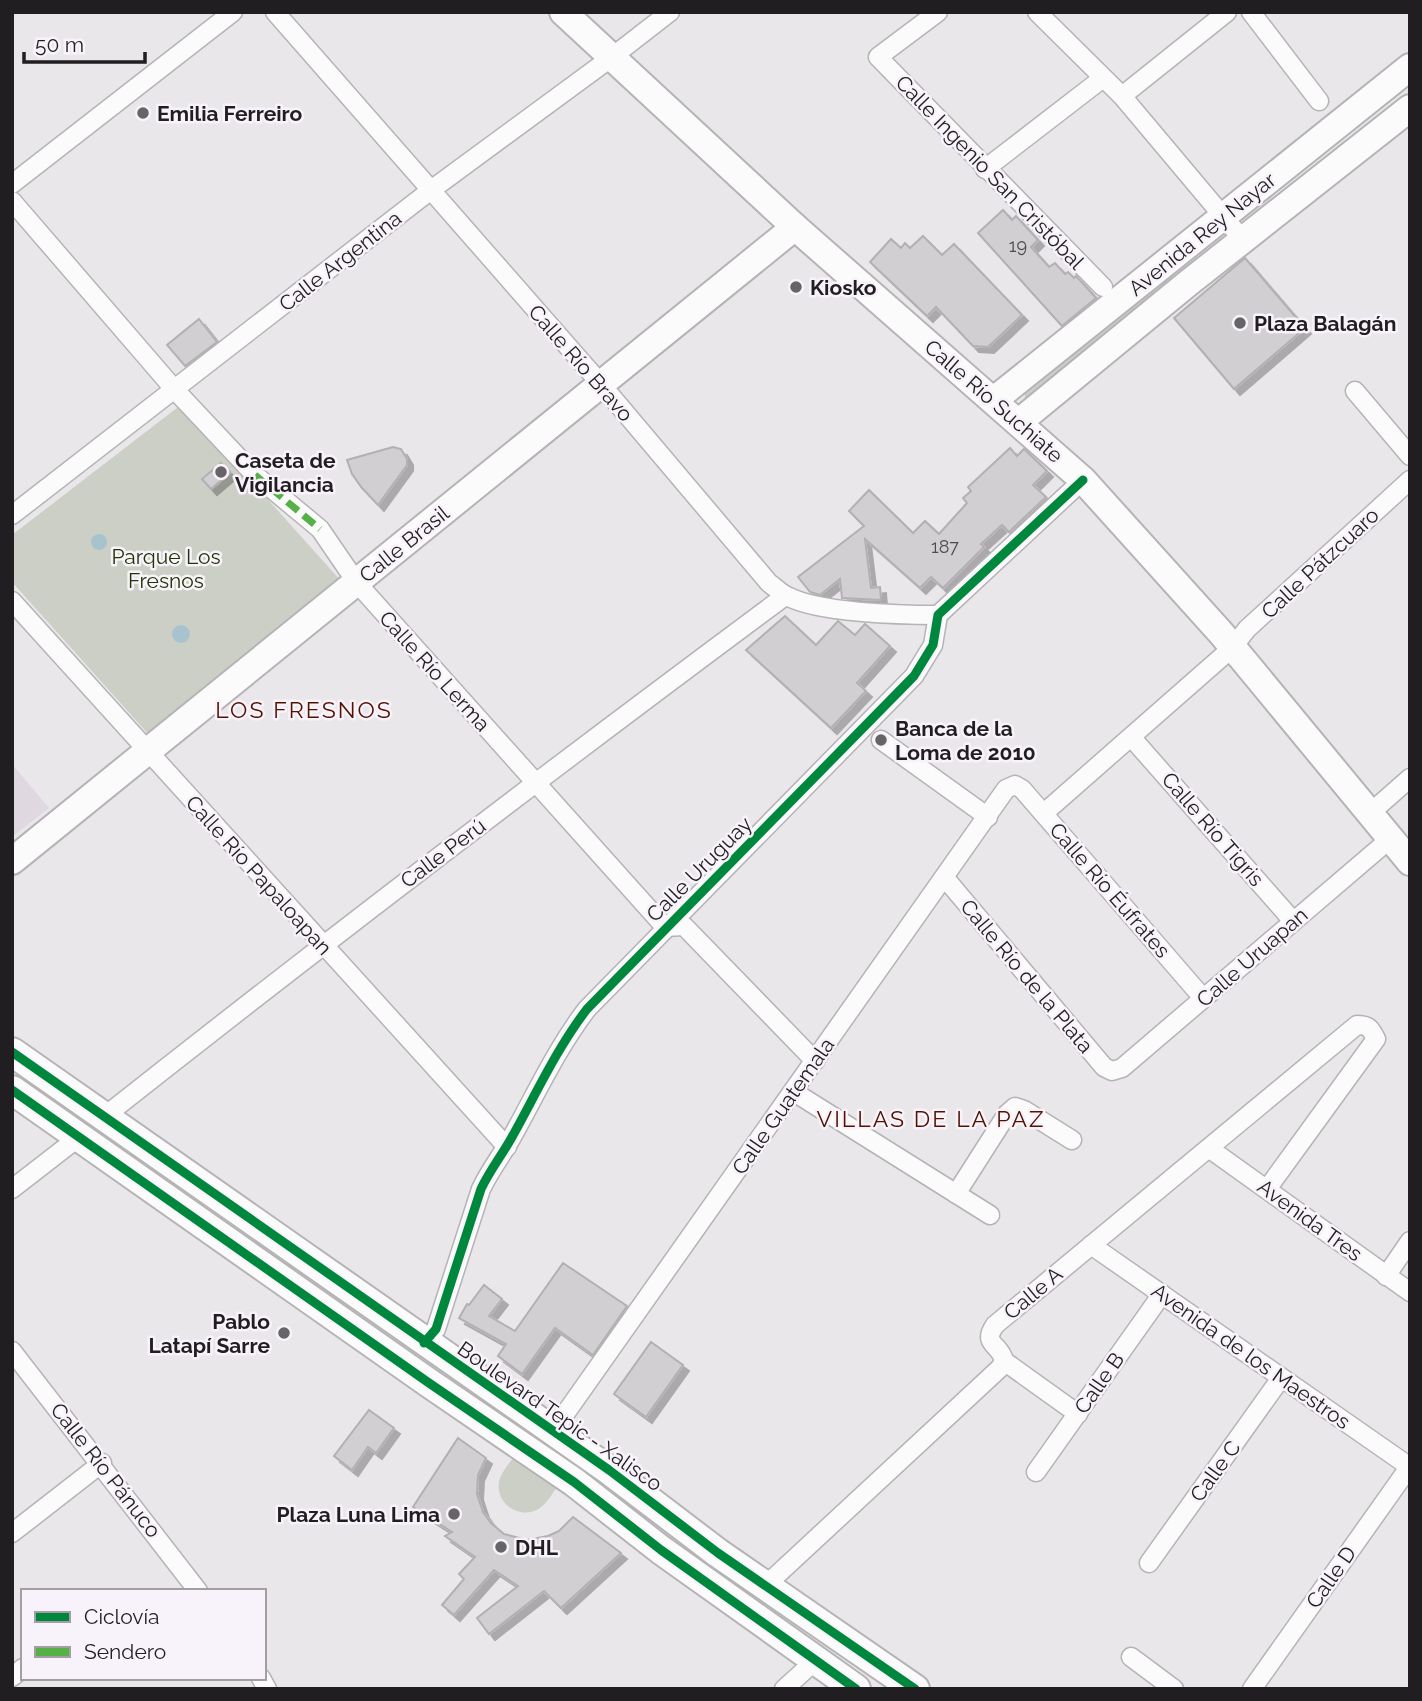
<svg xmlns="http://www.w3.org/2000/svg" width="1422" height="1701" viewBox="0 0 1422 1701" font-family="Raleway,sans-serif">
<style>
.built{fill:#dfd8e1}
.green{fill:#cbcfc6}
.water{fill:#a8c3ce}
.building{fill:#d2cfd3;stroke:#b2b0b3;stroke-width:2;filter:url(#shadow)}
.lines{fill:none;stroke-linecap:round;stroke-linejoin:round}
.street-casing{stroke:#b5b3b6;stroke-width:21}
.secondary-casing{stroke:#b5b3b6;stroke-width:30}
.primary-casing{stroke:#b5b3b6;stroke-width:32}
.street{stroke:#fcfbfc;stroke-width:18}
.secondary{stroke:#fcfbfc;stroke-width:26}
.primary{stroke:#fcfbfc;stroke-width:28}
.quiet{stroke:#55b145;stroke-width:7;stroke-dasharray:14 7;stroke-linecap:butt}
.cycleway-casing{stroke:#f8f3fa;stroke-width:13}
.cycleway{stroke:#00873e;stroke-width:9}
.poi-dot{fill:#676467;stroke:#f8f3fa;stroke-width:2.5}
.labels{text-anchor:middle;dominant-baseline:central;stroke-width:5;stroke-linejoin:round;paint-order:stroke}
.number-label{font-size:18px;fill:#4e4c4e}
.poi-label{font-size:21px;font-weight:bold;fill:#201e20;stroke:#f8f3fa;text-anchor:start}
.street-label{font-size:21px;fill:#201e20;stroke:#f8f3fa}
.park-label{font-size:21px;fill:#203503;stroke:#f8f3fa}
.neighbourhood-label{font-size:23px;letter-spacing:2px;fill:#531200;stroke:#f8f3fa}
</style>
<defs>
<filter id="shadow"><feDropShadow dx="6" dy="6" stdDeviation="0" flood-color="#0004"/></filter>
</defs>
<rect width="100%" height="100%" fill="#eae7eb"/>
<path class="built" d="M12 764 49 808 12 837Z"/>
<g class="green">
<path d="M1171 276 1175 277 1030 398 1025 397 1024 392Z"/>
<path d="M182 404 342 582 150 736 12 582V535Z"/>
<path d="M513 1458 557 1487C552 1494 547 1503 540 1508 521 1521 495 1504 499 1482 501 1473 508 1465 513 1458Z"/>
</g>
<g class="water">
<circle cx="99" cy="542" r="8"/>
<circle cx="181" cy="634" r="9"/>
</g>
<g class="building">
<path d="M1003 210 1012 220 1016 216 1038 240 1031 247 1049 267 1055 263 1065 274 1068 272 1074 278 1076 276 1096 298 1062 326 978 233Z"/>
<path d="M923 236 942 255 954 244 1022 315 988 347 973 346 936 307 927 316 870 262 891 239 901 248 905 243 910 248Z"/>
<path d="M1245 258 1305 328 1234 389 1174 318Z"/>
<path d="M199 319 217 342 185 366 167 345Z"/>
<path d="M393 447 401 449 407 459V465L378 505 362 488 352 474 347 460Z"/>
<path d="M1010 448 1017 456 1024 449 1047 471 1033 485 1046 497 1009 532 1002 525 981 544 984 547 943 588 931 577 920 588 865 539 871 588 880 587 881 600 842 598 840 579 820 595 810 592 798 577 864 526 849 511 869 490 913 533 925 521 939 534 967 503 963 498 971 491 968 487Z"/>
<path d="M221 463 230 473 211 489 202 479Z"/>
<path d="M785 616 816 645 838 621 855 635 865 624 890 646 857 683 866 691 831 728 746 650Z"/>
<path d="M563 1263 627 1306 593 1355 555 1328 522 1374 498 1356 506 1344 459 1318 467 1304 469 1305 484 1285 502 1299 489 1316 515 1331Z"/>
<path d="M651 1342 683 1365 646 1417 614 1394Z"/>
<path d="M369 1410 394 1428 376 1453 368 1447 352 1470 334 1456Z"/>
<path d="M458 1438 486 1458 478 1475 477 1494 483 1512 491 1523 504 1534 527 1540 548 1536 559 1531 573 1517 621 1553 561 1608 544 1591 489 1634 477 1618 518 1586 494 1570 454 1615 442 1605 464 1579 459 1574 475 1557 445 1536 452 1532 413 1507Z"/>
</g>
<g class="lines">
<g class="street-casing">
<g id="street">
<path d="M275 12 600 383 769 583C775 587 780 593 787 596 818 613 901 615 938 615"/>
<path d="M938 12 878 57 1103 287"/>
<path d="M1037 12 1122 96 1243 240"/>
<path d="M1251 12 1319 101"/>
<path d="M1122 96 1227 12"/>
<path d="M985 169 1103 78"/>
<path d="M12 184 233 12"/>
<path d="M12 201 175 390 255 475 320 529 357 583 665 927 684 926 815 1061"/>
<path d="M1355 391 1410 456"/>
<path d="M12 515 431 190 612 57 670 12"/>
<path d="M12 601 507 1147"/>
<path d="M1132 738 1293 921"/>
<path d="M881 740 988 817"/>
<path d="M1044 813 1232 648 1247 629 1410 480"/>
<path d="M1369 814 1410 778"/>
<path d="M945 878 1104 1067 1112 1071 1122 1068 1390 839"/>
<path d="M794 1092 990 1215"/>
<path d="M105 1116C329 939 556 766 785 596"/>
<path d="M1210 1149 1410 1292"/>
<path d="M12 1189 79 1137"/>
<path d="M956 1194 1007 1114 1015 1107 1024 1110 1072 1140"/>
<path d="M1091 1245 1410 1467"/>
<path d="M1386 1276 1410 1241"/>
<path d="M424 1343 436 1329 481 1189C490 1170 502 1155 512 1137 536 1094 557 1048 587 1009L914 676 933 645 938 615 1083 480"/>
<path d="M12 1351 198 1591"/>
<path d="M1004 1361 1078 1414"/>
<path d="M553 1431 1006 789 1015 785 1022 789 1203 998"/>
<path d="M1036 1472 1162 1294"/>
<path d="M12 1533 102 1463"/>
<path d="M1149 1563 1281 1378"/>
<path d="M765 1586 1000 1368 1004 1361C1001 1344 981 1345 995 1325L1357 1025C1369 1025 1371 1029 1376 1039L1267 1189"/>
<path d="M1131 1657 1174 1689"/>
<path d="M12 1677 23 1668"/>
<path d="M261 1678 267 1689"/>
<path d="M784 1689 816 1660"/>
<path d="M1252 1689 1410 1466"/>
</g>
</g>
<g class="secondary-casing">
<g id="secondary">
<path d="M563 12 795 227 1083 480 1221 633 1410 862"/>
<path d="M994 400 1410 67"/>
<path d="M1019 422 1187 284 1410 108"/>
<path d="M12 861 795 227"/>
</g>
</g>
<g class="primary-casing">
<g id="primary">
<path d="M12 1052 609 1470 718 1553 915 1689"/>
<path d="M12 1090 429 1383 574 1482 661 1550 856 1689"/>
</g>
</g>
<use href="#street" class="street"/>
<use href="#secondary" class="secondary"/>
<use href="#primary" class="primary"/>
<path class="quiet" d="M255 475 320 529"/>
<g class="cycleway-casing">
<g id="cycleway">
<path d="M12 1052 609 1470 718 1553 915 1689"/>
<path d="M12 1090 429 1383 574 1482 661 1550 856 1689"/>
<path d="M424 1343 436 1329 481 1189C490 1170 502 1155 512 1137 536 1094 557 1048 587 1009L914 676 933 645 938 615 1083 480"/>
</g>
</g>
<use href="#cycleway" class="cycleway"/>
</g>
<g class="poi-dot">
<circle cx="143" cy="113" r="7"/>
<circle cx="796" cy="287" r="7"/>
<circle cx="1240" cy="323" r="7"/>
<circle cx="221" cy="472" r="7"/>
<circle cx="881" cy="740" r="7"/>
<circle cx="284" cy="1333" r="7"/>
<circle cx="454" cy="1514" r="7"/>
<circle cx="501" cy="1547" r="7"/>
</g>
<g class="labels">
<g class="number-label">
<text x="1018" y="245">19</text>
<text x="945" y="546">187</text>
</g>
<g class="poi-label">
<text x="157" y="113">Emilia Ferreiro</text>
<text x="810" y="287">Kiosko</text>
<text x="1254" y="323">Plaza Balagán</text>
<text x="235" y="460">Caseta de<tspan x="235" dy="24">Vigilancia</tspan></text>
<text x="895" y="728">Banca de la<tspan x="895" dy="24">Loma de 2010</tspan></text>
<text x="270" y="1321" text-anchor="end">Pablo<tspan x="270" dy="24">Latapí Sarre</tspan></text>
<text x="440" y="1514" text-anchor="end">Plaza Luna Lima</text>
<text x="515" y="1547">DHL</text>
</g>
<g class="street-label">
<text transform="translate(990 172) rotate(46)">Calle Ingenio San Cristóbal</text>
<text transform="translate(1202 234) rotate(-39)">Avenida Rey Nayar</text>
<text transform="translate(340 261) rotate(-38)">Calle Argentina</text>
<text transform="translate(581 363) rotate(49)">Calle Río Bravo</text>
<text transform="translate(994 401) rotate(41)">Calle Río Suchiate</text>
<text transform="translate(404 544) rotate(-39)">Calle Brasil</text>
<text transform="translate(1320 563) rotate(-43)">Calle Pátzcuaro</text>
<text transform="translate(435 671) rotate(48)">Calle Río Lerma</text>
<text transform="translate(1213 829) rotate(49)">Calle Río Tigris</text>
<text transform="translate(443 853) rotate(-37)">Calle Perú</text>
<text transform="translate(699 869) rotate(-45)">Calle Uruguay</text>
<text transform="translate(259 875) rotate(48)">Calle Río Papaloapan</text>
<text transform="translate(1110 890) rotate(49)">Calle Río Éufrates</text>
<text transform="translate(1252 957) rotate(-41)">Calle Uruapan</text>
<text transform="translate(1027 976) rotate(50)">Calle Río de la Plata</text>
<text transform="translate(783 1106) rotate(-55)">Calle Guatemala</text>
<text transform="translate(1310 1220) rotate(36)">Avenida Tres</text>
<text transform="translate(1033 1293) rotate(-40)">Calle A</text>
<text transform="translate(1251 1356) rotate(35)">Avenida de los Maestros</text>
<text transform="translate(1099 1383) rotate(-55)">Calle B</text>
<text transform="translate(560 1416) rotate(35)">Boulevard Tepic - Xalisco</text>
<text transform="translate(106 1470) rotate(52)">Calle Río Pánuco</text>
<text transform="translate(1215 1471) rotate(-54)">Calle C</text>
<text transform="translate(1331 1577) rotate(-55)">Calle D</text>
</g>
<g class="park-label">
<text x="166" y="556">Parque Los<tspan x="166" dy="24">Fresnos</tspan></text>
</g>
<g class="neighbourhood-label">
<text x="304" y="709">LOS FRESNOS</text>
<text x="931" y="1118">VILLAS DE LA PAZ</text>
</g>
</g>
<rect width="1422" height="1701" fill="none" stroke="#201e20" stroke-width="28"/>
<rect x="21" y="1589" width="245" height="91" fill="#f8f3fa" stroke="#a29ea3" stroke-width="2"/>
<rect x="35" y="1612" width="35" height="10" fill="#00873e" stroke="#a29ea3" stroke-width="2"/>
<text x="84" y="1624" font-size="21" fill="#201e20">Ciclovía</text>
<rect x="35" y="1647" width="35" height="10" fill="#55b145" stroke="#a29ea3" stroke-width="2"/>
<text x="84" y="1659" font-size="21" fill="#201e20">Sendero</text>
<path d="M24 52v10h121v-10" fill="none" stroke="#201e20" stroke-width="3.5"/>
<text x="35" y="52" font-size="21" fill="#201e20" stroke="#f8f3fa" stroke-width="5" paint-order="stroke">50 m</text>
</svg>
